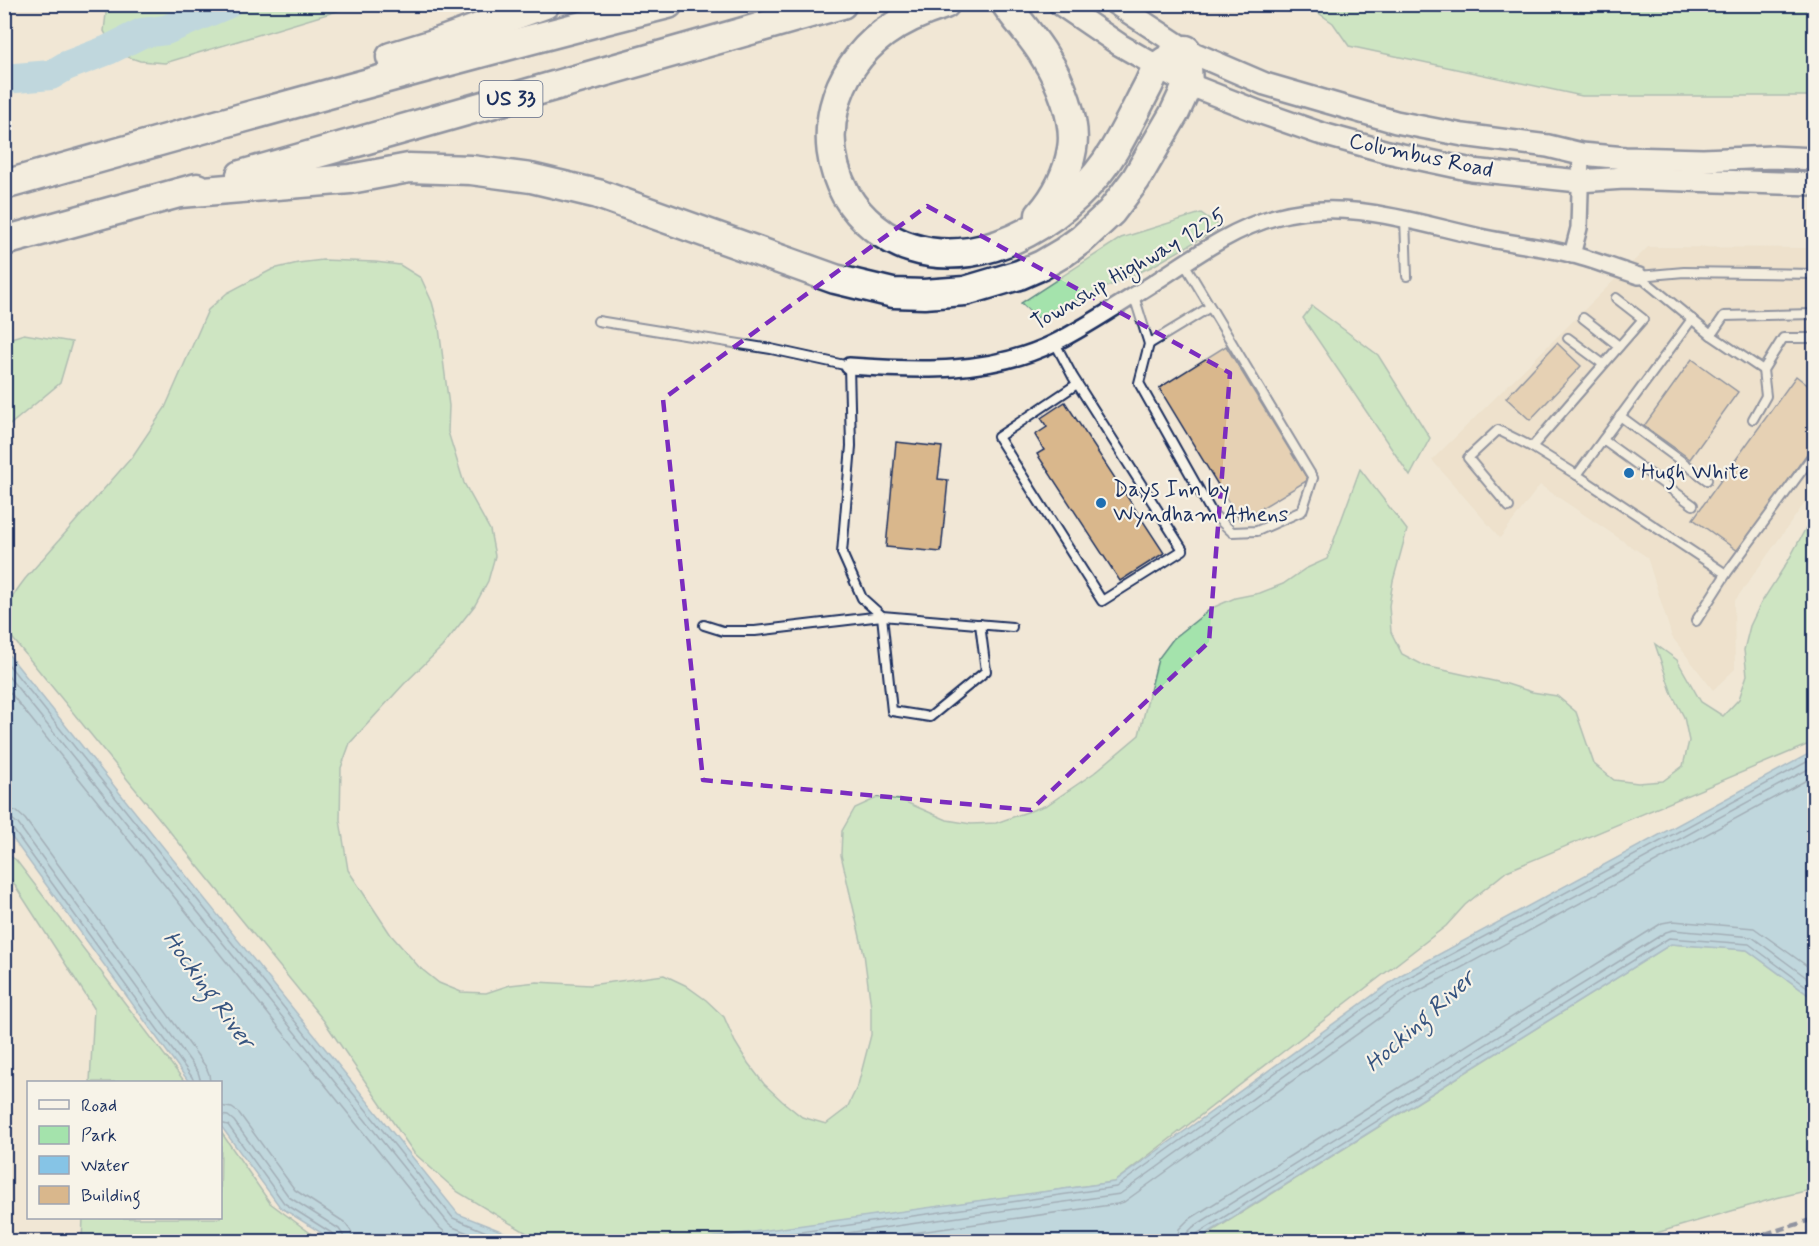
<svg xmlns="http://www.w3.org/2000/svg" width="1819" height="1246" viewBox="0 0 1819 1246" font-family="Mynerve,sans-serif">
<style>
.built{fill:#ead9c0}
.green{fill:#a4e3ac;stroke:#608985;stroke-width:1.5}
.water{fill:#86c4e6;stroke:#5b88b0;stroke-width:1.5}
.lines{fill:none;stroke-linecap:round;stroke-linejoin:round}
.shore{stroke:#466b94;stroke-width:1.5}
.river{stroke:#86c4e6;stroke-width:30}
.building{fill:#d9b78c;stroke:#1b2f5e;stroke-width:1.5}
.lane-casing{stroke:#1b2f5e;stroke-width:12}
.street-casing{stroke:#1b2f5e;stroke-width:20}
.secondary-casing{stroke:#1b2f5e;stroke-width:26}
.highway-casing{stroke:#1b2f5e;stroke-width:33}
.lane{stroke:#f7f3e8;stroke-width:8}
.street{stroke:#f7f3e8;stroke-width:15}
.secondary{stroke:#f7f3e8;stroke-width:21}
.highway{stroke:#f7f3e8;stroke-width:28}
.rail{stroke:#1b2f5e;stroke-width:4.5;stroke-dasharray:9 4.5;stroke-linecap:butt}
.marked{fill:none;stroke:#7b2cbf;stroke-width:4.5;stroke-dasharray:12 8;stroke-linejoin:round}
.poi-dot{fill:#1f6fb2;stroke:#f7f3e8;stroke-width:2}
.labels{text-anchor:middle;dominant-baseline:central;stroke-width:4.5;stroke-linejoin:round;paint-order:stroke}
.shield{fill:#f7f3e8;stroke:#5d6a87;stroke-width:1.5}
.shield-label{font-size:21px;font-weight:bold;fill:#1b2f5e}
.street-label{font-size:22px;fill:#1b2f5e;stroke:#f7f3e8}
.poi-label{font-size:22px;fill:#1b2f5e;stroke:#f7f3e8;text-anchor:start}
.water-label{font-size:24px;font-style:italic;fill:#365480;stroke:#f7f3e8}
</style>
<rect width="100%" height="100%" fill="#f1e7d6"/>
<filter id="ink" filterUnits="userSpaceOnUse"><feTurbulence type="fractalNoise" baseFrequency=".0167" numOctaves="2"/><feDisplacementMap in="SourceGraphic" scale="12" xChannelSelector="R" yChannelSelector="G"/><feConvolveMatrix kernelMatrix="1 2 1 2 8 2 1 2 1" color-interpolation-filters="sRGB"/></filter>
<g filter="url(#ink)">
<path class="built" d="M1648 247 1814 248V490L1734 602 1735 669 1713 690 1672 637 1647 557 1540 485 1500 538 1432 460Z"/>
<g class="green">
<path d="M107 5V4L357 5 165 63 140 61 116 53 104 31Z"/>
<path d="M1289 5H1814V96H1582L1349 46 1333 23 1311 8Z"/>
<path d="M1201 213 1221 227 1151 267 1037 318 1021 303 1121 238Z"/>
<path d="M323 260 375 262 400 265 421 278 432 302 439 328 449 406 448 432 464 483 490 530 495 556 488 581 475 605 442 647 404 684 350 743 341 768 340 820 348 870 391 935 419 967 439 983 461 992 486 993 510 985 537 982 590 985 664 975 685 985 706 1000 724 1017 735 1042 748 1063 764 1084 782 1101 802 1117 826 1124 847 1108 858 1085 871 1035V1007L864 954 841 855 842 831 855 808 877 798 901 800 947 820 971 824 996 823 1047 805 1094 773 1139 735 1158 659 1173 639 1212 608 1235 598 1260 593 1283 584 1305 569 1327 559 1360 469 1407 530 1393 581 1389 606 1391 632 1402 654 1425 666 1507 684 1532 692 1557 696 1576 712 1594 764 1614 780 1638 783 1663 781 1683 766 1689 741 1684 717 1672 694 1655 644 1677 660 1701 702 1723 716 1739 699 1747 675 1744 650 1750 626 1761 603 1788 561 1814 513V742L1507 871 1465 905 1446 926 1114 1182 688 1242 540 1241 458 1192 414 1153 324 1021 5 629C4 606 12 596 25 579L132 457 165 408 208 310 227 293 273 269 298 263Z"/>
<path d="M1312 306 1378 355 1430 438 1410 476 1303 318Z"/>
<path d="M24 334 72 342 60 383 5 429V340Z"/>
<path d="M4 852 16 860 185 1082H90L94 1008 5 870Z"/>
<path d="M1671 944 1747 950 1814 999V1189L1776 1198 1629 1241 1195 1242Z"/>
<path d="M221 1132 270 1203 321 1241H82L83 1218H220Z"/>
</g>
<g class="water">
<path d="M4 649 458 1214 526 1241H334L280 1207 221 1126 220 1082H189L5 828Z"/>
<path d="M1814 751V999L1747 950 1671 944 1195 1241H688L1114 1182 1401 975Z"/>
</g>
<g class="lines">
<g class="shore">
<path d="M4 659 453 1218 510 1242"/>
<path d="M4 671 448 1223 453 1227 490 1242"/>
<path d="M4 685 440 1228 447 1234 465 1242"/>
<path d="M4 809 16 811 25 819 206 1067 209 1074 210 1082"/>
<path d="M4 818 12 819 18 824 198 1072 201 1082"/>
<path d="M4 825 12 828 192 1077 194 1082"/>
<path d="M220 1106 232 1108 239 1113 295 1190 344 1222 351 1231 353 1242"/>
<path d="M220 1115 228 1116 234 1121 289 1197 339 1229 343 1235 344 1242"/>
<path d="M220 1123 228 1125 284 1203 333 1234 336 1242"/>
<path d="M731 1242 1116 1187 1404 980 1814 758"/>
<path d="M785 1242 1120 1194 1408 987 1814 766"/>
<path d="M850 1242 1117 1204 1124 1202 1413 994 1814 776"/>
<path d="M1177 1242 1179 1229 1188 1220 1662 923 1673 921 1754 928 1814 971"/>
<path d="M1186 1242 1187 1233 1193 1227 1666 932 1673 930 1752 937 1814 983"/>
<path d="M1193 1242 1194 1237 1197 1234 1669 938 1749 944 1814 992"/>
</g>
<path class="river" d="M4 79 51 75 66 66 108 50 142 33 166 30 227 4"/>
</g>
<g class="building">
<path d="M1557 343 1581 366 1530 420 1506 398Z"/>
<path d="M1226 346 1308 480 1240 521 1159 388Z"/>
<path d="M1692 359 1738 392 1690 459 1644 426Z"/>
<path d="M1796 376 1814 390V444L1738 551 1693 519Z"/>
<path d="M1065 402 1164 553 1120 581 1037 454 1044 450 1035 435 1047 427 1041 418Z"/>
<path d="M896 442 942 447 938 479 948 480 941 552 886 547Z"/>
</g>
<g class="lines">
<g class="lane-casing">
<g id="lane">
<path d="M1405 218 1407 276"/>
<path d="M1639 276 1684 272 1814 274"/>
<path d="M1639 276 1711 335 1763 370"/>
<path d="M1134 296 1149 344 1139 383 1212 513 1232 532 1257 531 1302 511 1313 478 1184 263"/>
<path d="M1583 318 1619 346"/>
<path d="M1692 319 1577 475 1726 574"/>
<path d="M598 321 771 349 849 366 851 446 842 553 862 598 882 616 1012 627"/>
<path d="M1711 335 1724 316 1814 314"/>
<path d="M1568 338 1603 364"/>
<path d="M1055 343 1073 377 1183 550 1102 601 998 437 1077 384"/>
<path d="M1149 344 1210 307"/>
<path d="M1620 416 1707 480"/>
<path d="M1753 419 1766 396 1763 370 1783 338H1814"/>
<path d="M1603 440 1693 505"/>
<path d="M1532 447 1643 319 1616 298"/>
<path d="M1509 507 1468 458 1498 430 1532 447 1577 475"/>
<path d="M1696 621 1726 574 1814 454"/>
<path d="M704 625 723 631H755L882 616 892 711 930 717 986 671 980 624"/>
</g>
</g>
<g class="street-casing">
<g id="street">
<path d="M1572 255 1579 228 1581 154"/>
<path d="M849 366C918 371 991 374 1054 343 1088 326 1120 304 1152 284 1191 259 1229 230 1275 217 1346 197 1415 223 1485 238 1514 244 1545 247 1574 255 1596 261 1617 269 1639 276"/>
</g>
</g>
<g class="secondary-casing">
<g id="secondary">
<path d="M1060 4 1120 45 1188 84 1259 112 1319 133 1388 152 1472 170 1579 181 1624 178 1814 184"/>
<path d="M1116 4 1186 50 1265 84 1396 122 1463 135 1548 146 1581 154 1625 158 1703 160 1772 157 1814 159"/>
</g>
</g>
<g class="highway-casing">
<g id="highway">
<path d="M1006 4C1018 22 1034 38 1045 57 1060 80 1077 121 1072 149 1068 173 1056 197 1040 215"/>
<path d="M391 57 437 43 545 4"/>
<path d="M241 175 842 4"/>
<path d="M4 185C225 122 446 60 668 4"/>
<path d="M180 193 350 179 409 168 471 170 531 178 598 194 835 279 893 293 924 294 965 291 1019 275 1042 265 1064 252 1082 239 1111 212 1136 179 1175 112 1188 84 1186 50C1178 55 1165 59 1159 66 1154 71 1151 80 1148 86 1137 107 1126 130 1114 150 1075 215 988 272 912 248 885 240 860 219 846 195 815 139 833 71 884 33 902 20 923 11 945 4"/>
<path d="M4 241 197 188"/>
</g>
</g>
<use href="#lane" class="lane"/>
<use href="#street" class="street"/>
<use href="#secondary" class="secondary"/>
<use href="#highway" class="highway"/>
<path class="rail" d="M1739 1242 1814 1219"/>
</g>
</g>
<path d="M0 0H1819V1246H0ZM927 206 1230 373 1209 642 1031 810 703 780 663 399Z" fill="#f1e7d6" fill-opacity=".55" fill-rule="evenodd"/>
<path class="marked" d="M927 206 1230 373 1209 642 1031 810 703 780 663 399Z"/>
<g class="poi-dot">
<circle cx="1629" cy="473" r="6"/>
<circle cx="1101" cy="503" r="6"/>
</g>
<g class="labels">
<rect class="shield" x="479.5" y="81" width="63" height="36" rx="4.5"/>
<g class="shield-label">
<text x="511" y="99">US 33</text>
</g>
<g class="street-label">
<text transform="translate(1421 156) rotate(12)">Columbus Road</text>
<text transform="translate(1129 270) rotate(-30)">Township Highway 1225</text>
</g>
<g class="poi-label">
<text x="1641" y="473">Hugh White</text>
<text x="1113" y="490">Days Inn by<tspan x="1113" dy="25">Wyndham Athens</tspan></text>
</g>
<g class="water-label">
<text transform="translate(208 990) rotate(54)">Hocking River</text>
<text transform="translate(1420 1022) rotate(-42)">Hocking River</text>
</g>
</g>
<rect width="1819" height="1246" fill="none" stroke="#f7f3e8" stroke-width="24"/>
<rect x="12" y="12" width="1795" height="1222" fill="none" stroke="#1b2f5e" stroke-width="2" filter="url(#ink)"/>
<rect x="27" y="1081" width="195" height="138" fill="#f7f3e8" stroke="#9fa5b1" stroke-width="1.5"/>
<rect x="39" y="1100" width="30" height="9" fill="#f7f3e8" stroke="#9fa5b1" stroke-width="1.5"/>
<text x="81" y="1111" font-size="18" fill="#1b2f5e">Road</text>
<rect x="39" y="1126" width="30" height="18" fill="#a4e3ac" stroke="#9fa5b1" stroke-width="1.5"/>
<text x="81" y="1141" font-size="18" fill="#1b2f5e">Park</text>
<rect x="39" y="1156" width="30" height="18" fill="#86c4e6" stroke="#9fa5b1" stroke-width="1.5"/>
<text x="81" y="1171" font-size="18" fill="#1b2f5e">Water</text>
<rect x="39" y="1186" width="30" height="18" fill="#d9b78c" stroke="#9fa5b1" stroke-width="1.5"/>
<text x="81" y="1201" font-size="18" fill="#1b2f5e">Building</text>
</svg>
